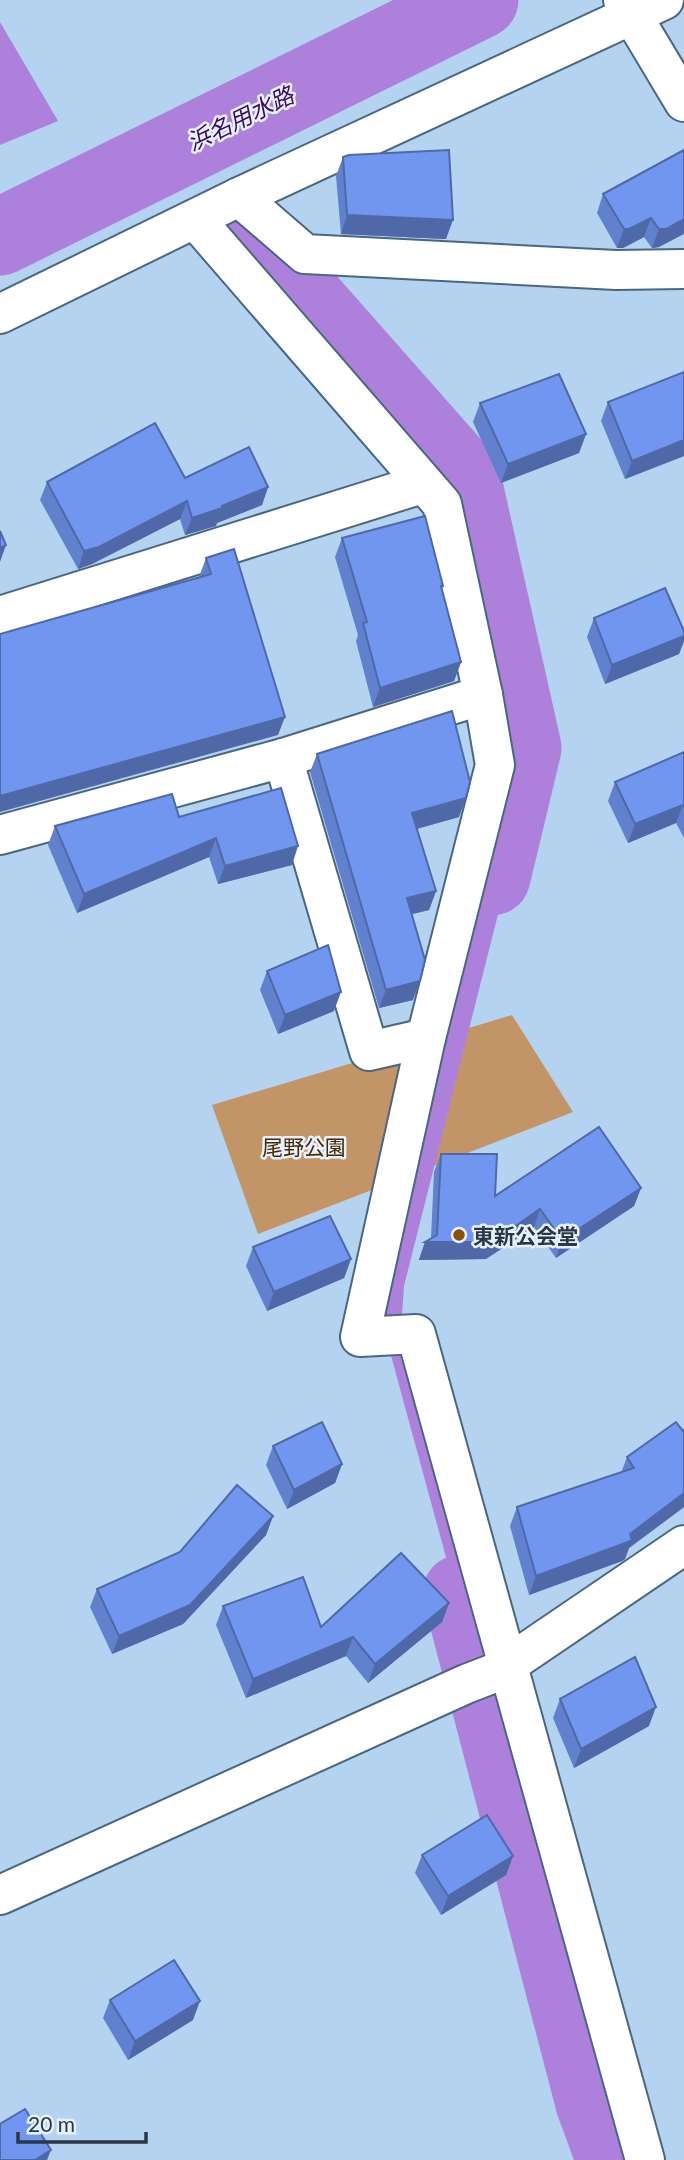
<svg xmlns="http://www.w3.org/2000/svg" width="684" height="2160" viewBox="0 0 684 2160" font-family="Lato,'Noto Sans JP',sans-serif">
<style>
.green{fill:#c39566}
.water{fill:#ad80dc}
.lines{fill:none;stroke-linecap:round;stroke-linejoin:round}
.river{stroke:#ad80dc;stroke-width:77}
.minor-casing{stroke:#4a6780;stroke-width:42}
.minor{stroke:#fff;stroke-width:38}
.wall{fill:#6181ce}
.shaded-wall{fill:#4f69a8}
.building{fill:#7196f0;stroke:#4f69a8;stroke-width:2}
.poi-dot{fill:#8a5205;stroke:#e5f1fd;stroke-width:2.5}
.labels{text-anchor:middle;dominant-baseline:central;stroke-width:5;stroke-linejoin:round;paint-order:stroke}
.park-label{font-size:21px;fill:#472802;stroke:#e5f1fd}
.poi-label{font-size:21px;font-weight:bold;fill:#2b3843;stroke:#e5f1fd;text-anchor:start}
.water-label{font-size:23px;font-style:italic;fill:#3b085e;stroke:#e5f1fd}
</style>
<rect width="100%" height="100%" fill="#b3d3f0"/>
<path class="green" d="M512 1015 573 1112 258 1234 212 1105Z"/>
<g class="water">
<path d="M0 22 58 121 0 145Z"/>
<path d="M501 770 533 776 404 1286 400 1345 487 1656 474 1660 390 1352 370 1299Z"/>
</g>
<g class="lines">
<g class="river">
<path d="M237 221 462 476 523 748 492 877"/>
<path d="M0 237 480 0"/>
<path d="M461 1593 594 2103 615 2160"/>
</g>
<g class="minor-casing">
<g id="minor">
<path d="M623 0 684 102"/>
<path d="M239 197 305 254 616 270 684 269"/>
<path d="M195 219 442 504 483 695 495 765 426 1038 360 1337 416 1334 645 2160"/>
<path d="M0 314 239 197 664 0"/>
<path d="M0 616 422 484"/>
<path d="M283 758 369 1051 426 1038"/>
<path d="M0 835 283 758 483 695"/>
<path d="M0 1895 466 1684 497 1672 684 1545"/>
</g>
</g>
<use href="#minor" class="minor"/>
</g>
<g class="wall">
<path d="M684 150 659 247 652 248 644 237 623 248H617L597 213 603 194Z"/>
<path d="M343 157 446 239 341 234 336 176Z"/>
<path d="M684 372V456L625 479 601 421 608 402Z"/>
<path d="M480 403 586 434 579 453 501 483 473 422Z"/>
<path d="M185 478 268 487 262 505 217 523 216 526 185 535 180 519 92 564 78 569 40 500 47 482Z"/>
<path d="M342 538 443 586 442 589 461 662 454 681 373 707 356 641 358 635 335 557Z"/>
<path d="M206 558 278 735 199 577Z"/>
<path d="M594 618 684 631V641L679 654 605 684 587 637Z"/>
<path d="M684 752V838L676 823 628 843 608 801 615 782Z"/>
<path d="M317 754 459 817 417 829 436 891 429 910 412 914 413 1000 379 1008 310 772Z"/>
<path d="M179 817 292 865 218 884 209 857 77 913 48 845 55 826Z"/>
<path d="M267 971 334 1011 278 1034 260 990Z"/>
<path d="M441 1154 495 1196 641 1188 634 1206 556 1258 534 1227 486 1259 419 1260 425 1242 431 1238 434 1172Z"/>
<path d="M253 1247 351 1259 344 1278 267 1311 246 1266Z"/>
<path d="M684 1430V1507L629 1548 625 1559 622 1561 529 1595 510 1526 517 1507 621 1473 627 1457Z"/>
<path d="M273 1446 342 1464 335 1483 287 1509 266 1465Z"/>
<path d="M273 1516 266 1535 183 1624 112 1654 90 1607 97 1589Z"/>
<path d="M449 1603 442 1622 368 1683 346 1656 246 1698 216 1625 223 1606 321 1627Z"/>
<path d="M560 1699 649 1726 574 1768 553 1718Z"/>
<path d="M422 1855 513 1856 506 1875 441 1915 415 1873Z"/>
<path d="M110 2000 193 2020 128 2060 103 2018Z"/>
</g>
<g class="shaded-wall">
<path d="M347 215 453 220 446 239 341 234Z"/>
<path d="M651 218 644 237 623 248H617L624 229Z"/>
<path d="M684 219V234L659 247 652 248 659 229Z"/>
<path d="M586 434 579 453 501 483 508 464Z"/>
<path d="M684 440V456L625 479 632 461Z"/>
<path d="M268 487 262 505 217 523 216 526 185 535 192 518Z"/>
<path d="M187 501 180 519 92 564 78 569 84 551Z"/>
<path d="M6 545 0 562V548Z"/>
<path d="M684 636V641L679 654 605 684 612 665Z"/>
<path d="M461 662 454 681 373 707 380 688Z"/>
<path d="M285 717 278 735 0 812V796Z"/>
<path d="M466 798 459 817 405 832 412 813Z"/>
<path d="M683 805 676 823 628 843 635 824Z"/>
<path d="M216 838 209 857 77 913 84 894Z"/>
<path d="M298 846 292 865 218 884 225 866Z"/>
<path d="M436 891 429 910 400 917 407 898Z"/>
<path d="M420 981 413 1000 379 1008 386 990Z"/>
<path d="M341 992 334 1011 278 1034 285 1015Z"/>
<path d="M641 1188 634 1206 556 1258 562 1240Z"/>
<path d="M540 1209 534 1227 486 1259 419 1260 425 1242Z"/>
<path d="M351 1259 344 1278 267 1311 274 1292Z"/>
<path d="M342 1464 335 1483 287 1509 294 1490Z"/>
<path d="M684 1493V1507L629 1548 625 1559 622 1561 529 1595 536 1576 630 1534Z"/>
<path d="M273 1516 266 1535 183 1624 112 1654 119 1636Z"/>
<path d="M449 1603 442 1622 368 1683 375 1664Z"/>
<path d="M353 1637 346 1656 246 1698 253 1679Z"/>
<path d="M656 1707 649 1726 574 1768 581 1749Z"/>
<path d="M513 1856 506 1875 441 1915 448 1896Z"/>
<path d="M200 2001 193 2020 128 2060 135 2041Z"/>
<path d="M51 2150 47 2160H35Z"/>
</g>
<g class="building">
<path d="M449 150 453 220 347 215 343 157 349 155Z"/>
<path d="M684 150V219L666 229H659L651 218 629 229H624L603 194Z"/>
<path d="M684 372V440L632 461 608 402Z"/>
<path d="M559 374 586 434 508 464 480 403Z"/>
<path d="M155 423 185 478 249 447 268 487 222 506V508L192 518 187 501 99 547 84 551 47 482Z"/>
<path d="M425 516 443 586H441L461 662 380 688 363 623 367 622 342 538Z"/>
<path d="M0 531 6 545 0 548Z"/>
<path d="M234 549 285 717 0 796V634L211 574 206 558Z"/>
<path d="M665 588 684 631V636L612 665 594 618Z"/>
<path d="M452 711 470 782 466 798 412 813 436 891 407 898 425 960 420 981 386 990 317 754Z"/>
<path d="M684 752V806L683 805 635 824 615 782Z"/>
<path d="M281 788 298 846 225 866 216 838 84 894 55 826 172 794 179 817Z"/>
<path d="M328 945 341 992 285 1015 267 971Z"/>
<path d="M599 1127 641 1188 562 1240 540 1209 493 1242H425L437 1235 441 1154H497L495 1196Z"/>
<path d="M330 1216 351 1259 274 1292 253 1247Z"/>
<path d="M322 1422 342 1464 294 1490 273 1446Z"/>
<path d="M676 1422 683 1431 684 1430V1493L630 1534 632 1540 628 1542 536 1576 517 1507 634 1468 627 1457Z"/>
<path d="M237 1485 273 1516 190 1605 119 1636 97 1589 180 1552Z"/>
<path d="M401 1553 449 1603 375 1664 353 1637 253 1679 223 1606 303 1577 321 1627Z"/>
<path d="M635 1657 656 1707 581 1749 560 1699Z"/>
<path d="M487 1815 513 1856 448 1896 422 1855Z"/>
<path d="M174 1960 200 2001 135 2041 110 2000Z"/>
<path d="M25 2109 51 2150 35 2160H0V2124Z"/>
</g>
<circle class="poi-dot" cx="459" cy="1235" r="7"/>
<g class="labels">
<g class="park-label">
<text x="304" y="1146">尾野公園</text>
</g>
<g class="poi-label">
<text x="473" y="1235">東新公会堂</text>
</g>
<g class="water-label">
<text transform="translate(240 118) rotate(-26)">浜名用水路</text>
</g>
</g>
<path d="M18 2132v10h128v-10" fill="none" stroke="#2b3843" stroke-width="3.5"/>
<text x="28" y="2132" font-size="21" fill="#2b3843" stroke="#e5f1fd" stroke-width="5" paint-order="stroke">20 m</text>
</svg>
